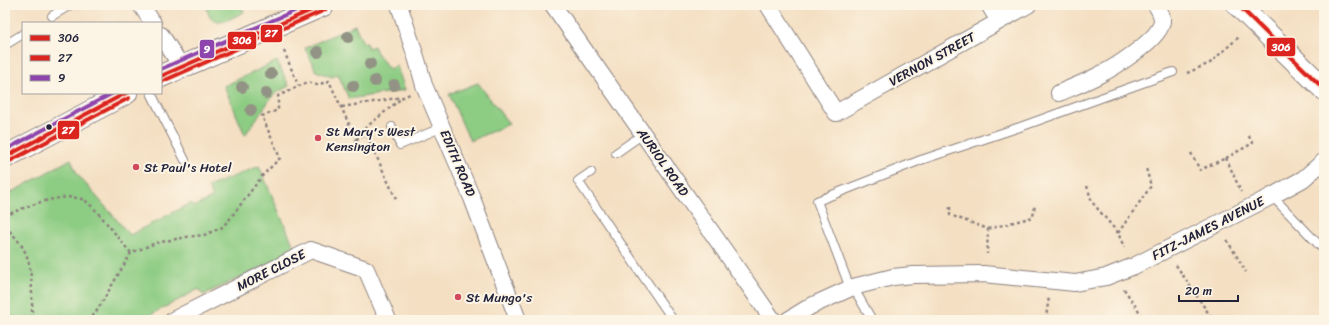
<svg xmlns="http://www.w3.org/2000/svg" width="1329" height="325" viewBox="0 0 1329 325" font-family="Sriracha,sans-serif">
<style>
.green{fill:#8dcc83;stroke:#58775f}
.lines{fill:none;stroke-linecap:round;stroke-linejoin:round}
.lane-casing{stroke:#8b807e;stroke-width:10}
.street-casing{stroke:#8b807e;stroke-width:18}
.secondary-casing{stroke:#8b807e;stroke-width:24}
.primary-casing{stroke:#8b807e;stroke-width:24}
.path{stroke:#8b807e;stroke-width:2.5;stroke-dasharray:3 3;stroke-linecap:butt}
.lane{stroke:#fff;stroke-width:8}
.street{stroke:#fff;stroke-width:16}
.secondary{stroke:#fff;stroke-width:22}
.primary{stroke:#fff;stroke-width:22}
.bus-1-casing{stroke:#fcf5e5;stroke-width:7}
.bus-2-casing{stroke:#fcf5e5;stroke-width:7}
.bus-3-casing{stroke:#fcf5e5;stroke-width:7}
.bus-1{stroke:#dc241f;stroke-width:4}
.bus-2{stroke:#dc241f;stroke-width:4}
.bus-3{stroke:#8e44ad;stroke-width:4}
.tree{fill:#929384}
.bus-dot{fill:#22223b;stroke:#fcf5e5;stroke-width:1.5}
.poi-dot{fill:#d1495b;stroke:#fcf5e5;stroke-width:1.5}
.labels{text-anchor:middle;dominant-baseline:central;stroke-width:4;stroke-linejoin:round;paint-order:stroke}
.street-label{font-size:13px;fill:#22223b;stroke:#fcf5e5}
.poi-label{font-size:13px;fill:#22223b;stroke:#fcf5e5;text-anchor:start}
.line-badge{stroke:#fcf5e5;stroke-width:1.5}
.badge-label{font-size:11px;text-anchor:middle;font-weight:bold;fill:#fff}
</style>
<rect width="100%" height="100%" fill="#fcf5e5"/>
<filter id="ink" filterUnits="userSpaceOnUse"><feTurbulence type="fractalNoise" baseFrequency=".025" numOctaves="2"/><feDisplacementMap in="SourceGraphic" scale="8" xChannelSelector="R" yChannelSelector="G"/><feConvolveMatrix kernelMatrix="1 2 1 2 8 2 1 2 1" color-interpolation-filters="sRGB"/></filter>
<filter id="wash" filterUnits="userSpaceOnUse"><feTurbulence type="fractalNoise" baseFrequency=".012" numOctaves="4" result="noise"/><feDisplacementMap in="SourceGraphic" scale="16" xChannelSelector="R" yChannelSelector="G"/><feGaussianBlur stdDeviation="0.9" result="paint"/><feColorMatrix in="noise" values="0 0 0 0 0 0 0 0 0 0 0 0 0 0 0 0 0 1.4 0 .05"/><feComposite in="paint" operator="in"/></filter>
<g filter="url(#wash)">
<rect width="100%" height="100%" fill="#f4dfc2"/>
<g class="green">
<path d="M206 5H241L244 12C227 20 211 33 206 5Z"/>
<path d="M355 25 363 43 366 42 368 48 374 46 377 53 389 69 397 66 405 90 349 99 338 74 332 77 316 71 305 48Z"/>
<path d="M277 61 289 86 274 94 245 135 224 86Z"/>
<path d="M478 83 509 124 470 141 449 94Z"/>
<path d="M71 159 77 174 130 235 191 203 194 207 213 197 208 187 259 166 296 251 203 295 199 289 141 320H5V196Z"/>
</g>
</g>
<g filter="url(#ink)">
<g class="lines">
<g class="lane-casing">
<g id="lane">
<path d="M52 16 70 5"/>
<path d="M5 45 23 34"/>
<path d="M151 93 185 160"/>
<path d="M392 127 400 145 443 127"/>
<path d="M616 153 643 134"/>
<path d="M591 172 578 181 671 317"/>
<path d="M1272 196 1324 250"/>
<path d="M853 287 872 320"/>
<path d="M850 288 817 201 921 160 1020 127 1173 72"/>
</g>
</g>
<g class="street-casing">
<g id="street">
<path d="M141 5 153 23"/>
<path d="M399 5 417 60 424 85 472 198 518 320"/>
<path d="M553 5 773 320"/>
<path d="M768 5 836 113 1028 5"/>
<path d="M989 5 999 21"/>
<path d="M161 35 181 66"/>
<path d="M1059 93C1073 87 1086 82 1099 75 1114 68 1156 41 1161 25 1164 18 1160 11 1156 5"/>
<path d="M173 320 311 250 366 269 388 320"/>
<path d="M788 320 811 306 853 287 893 277 913 275 983 274 1075 283 1106 277 1134 266 1272 196 1303 179 1324 161"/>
</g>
</g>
<g class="secondary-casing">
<path id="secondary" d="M1238 5 1324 89"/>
</g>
<g class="primary-casing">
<g id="primary">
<path d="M161 76 323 5"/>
<path d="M5 157 126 93"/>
</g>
</g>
<g class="path">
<path d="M284 51 298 85"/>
<path d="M1187 73 1210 63 1240 36"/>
<path d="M342 107 403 97 410 94"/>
<path d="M356 139 367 134"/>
<path d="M1191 153 1200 170 1226 158 1241 192"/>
<path d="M1226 158 1253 143 1248 135"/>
<path d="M1087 186 1092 202 1118 233 1124 247"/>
<path d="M396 199 364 129 403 97"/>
<path d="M950 207V215L988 229 987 254"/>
<path d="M5 216C24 207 64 191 84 200 95 206 121 242 131 253"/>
<path d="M5 227C14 235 25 247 28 260 33 279 32 300 32 320"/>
<path d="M988 229 1033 217 1035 204"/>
<path d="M1118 233 1151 186 1146 168"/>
<path d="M1227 240 1246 272"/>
<path d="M1176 265 1213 320"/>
<path d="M1124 289 1145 320"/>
<path d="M1046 317 1052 320"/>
<path d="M87 320 95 314 131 253 156 243 186 237 204 235 221 228 229 220 263 175 280 158 262 116 278 110V96L308 82 317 85 329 81 361 150"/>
<path d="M1038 320 1046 317 1049 297"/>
</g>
<use href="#lane" class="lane"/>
<use href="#street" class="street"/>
<use href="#secondary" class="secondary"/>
<use href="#primary" class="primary"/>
<g class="bus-1-casing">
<g id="bus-1">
<path d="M1238 5 1324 89"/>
<path d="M161 76 323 5"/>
<path d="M5 157 126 93"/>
</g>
</g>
<g class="bus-2-casing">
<g id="bus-2">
<path d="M163 81 325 10"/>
<path d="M8 162 129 98"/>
</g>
</g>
<g class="bus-3-casing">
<g id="bus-3">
<path d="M161 69 308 5"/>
<path d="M5 150 113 93"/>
</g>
</g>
<use href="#bus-1" class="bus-1"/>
<use href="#bus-2" class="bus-2"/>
<use href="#bus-3" class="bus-3"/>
</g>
<g class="tree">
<circle cx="348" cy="37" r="6"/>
<circle cx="318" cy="52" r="6"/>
<circle cx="370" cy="64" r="6"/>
<circle cx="271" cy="74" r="6"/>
<circle cx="375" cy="81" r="6"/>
<circle cx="394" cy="85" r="6"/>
<circle cx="353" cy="86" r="6"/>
<circle cx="242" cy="87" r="6"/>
<circle cx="266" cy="93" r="6"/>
<circle cx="251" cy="110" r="6"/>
</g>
</g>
<circle class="bus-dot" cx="49" cy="127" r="3.5"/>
<g class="poi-dot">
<circle cx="318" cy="138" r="4"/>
<circle cx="136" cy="167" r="4"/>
<circle cx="458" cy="297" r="4"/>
</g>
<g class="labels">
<g class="street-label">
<text transform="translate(932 59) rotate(-29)">VERNON STREET</text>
<text transform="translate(663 162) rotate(55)">AURIOL ROAD</text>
<text transform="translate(458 163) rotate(67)">EDITH ROAD</text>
<text transform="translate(1208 228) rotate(-27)">FITZ-JAMES AVENUE</text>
<text transform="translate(271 270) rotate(-27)">MORE CLOSE</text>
</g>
<g class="poi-label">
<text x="326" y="131">St Mary's West<tspan x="326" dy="15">Kensington</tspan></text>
<text x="144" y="167">St Paul's Hotel</text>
<text x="466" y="297">St Mungo's</text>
</g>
</g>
<g class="line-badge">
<rect x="260" y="24" width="23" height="19" rx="4" fill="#dc241f"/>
<rect x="227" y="31" width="30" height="19" rx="4" fill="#dc241f"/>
<rect x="1266" y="37" width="30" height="20" rx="4" fill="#dc241f"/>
<rect x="199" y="39" width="16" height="20" rx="4" fill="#8e44ad"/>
<rect x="57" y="120" width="23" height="20" rx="4" fill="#dc241f"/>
</g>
<g class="badge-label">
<text x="271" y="37">27</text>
<text x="242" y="44">306</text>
<text x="1281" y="51">306</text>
<text x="207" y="53">9</text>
<text x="68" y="134">27</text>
</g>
<rect width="1329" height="325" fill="none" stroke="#fcf5e5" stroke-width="20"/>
<rect x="22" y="22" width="140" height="72" fill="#fcf5e5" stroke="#a5a1a1"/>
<rect x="30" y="35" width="20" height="6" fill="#dc241f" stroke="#a5a1a1"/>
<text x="58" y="42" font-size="12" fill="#22223b">306</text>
<rect x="30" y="55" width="20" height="6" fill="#dc241f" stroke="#a5a1a1"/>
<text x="58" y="62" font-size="12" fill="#22223b">27</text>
<rect x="30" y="75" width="20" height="6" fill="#8e44ad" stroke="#a5a1a1"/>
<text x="58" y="82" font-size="12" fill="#22223b">9</text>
<path d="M1179 295v6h59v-6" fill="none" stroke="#22223b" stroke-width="2"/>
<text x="1185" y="295" font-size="12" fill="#22223b" stroke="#fcf5e5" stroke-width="3" paint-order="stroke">20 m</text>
</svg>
